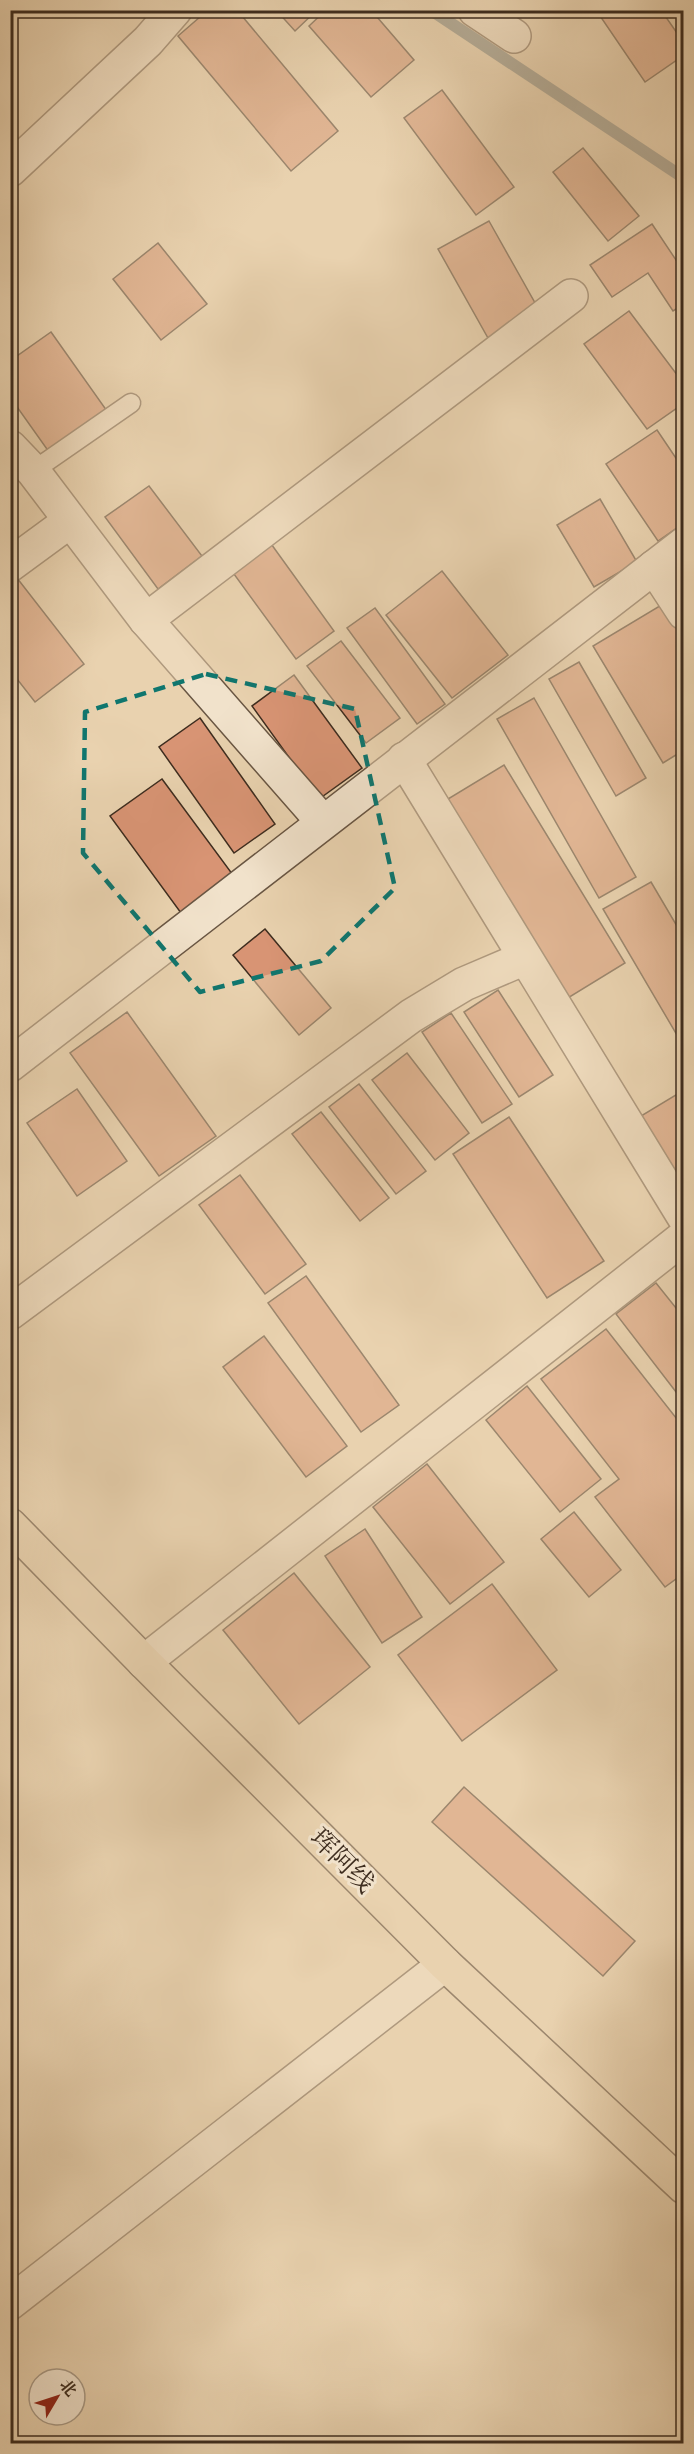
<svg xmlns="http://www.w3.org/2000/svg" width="694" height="2454" viewBox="0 0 694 2454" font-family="'IM FELL Double Pica','Noto Serif SC',serif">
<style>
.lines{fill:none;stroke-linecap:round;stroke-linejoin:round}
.stream{stroke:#767f7a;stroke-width:12}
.building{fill:#d89474;stroke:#3e2d1f;stroke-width:1.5}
.service-casing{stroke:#695643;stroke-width:21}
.minor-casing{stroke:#695643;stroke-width:36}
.tertiary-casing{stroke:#695643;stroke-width:36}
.trunk-casing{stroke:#3e2d1f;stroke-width:36}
.service{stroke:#f1e2cb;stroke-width:18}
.minor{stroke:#f1e2cb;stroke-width:33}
.tertiary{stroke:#f1e2cb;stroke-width:33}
.trunk{stroke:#e9d2af;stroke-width:33}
.marked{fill:none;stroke:#0f766e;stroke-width:4.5;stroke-dasharray:12 8;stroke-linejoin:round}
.labels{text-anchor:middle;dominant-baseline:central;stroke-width:6;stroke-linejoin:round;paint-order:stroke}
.street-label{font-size:26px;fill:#3e2d1f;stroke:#f1e2cb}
</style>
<rect width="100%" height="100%" fill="#e9d2af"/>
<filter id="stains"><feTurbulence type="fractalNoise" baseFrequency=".00333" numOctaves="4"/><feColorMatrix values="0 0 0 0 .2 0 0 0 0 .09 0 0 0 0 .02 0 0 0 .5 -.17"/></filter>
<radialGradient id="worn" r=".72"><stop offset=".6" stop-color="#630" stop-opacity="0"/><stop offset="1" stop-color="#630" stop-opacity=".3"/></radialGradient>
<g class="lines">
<path class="stream" d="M431 10 684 178"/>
</g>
<g class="building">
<path d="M208 10H237L338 131 291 171 178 36Z"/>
<path d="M276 10H317L295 31Z"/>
<path d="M326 10H371L414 60 371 97 309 26Z"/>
<path d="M596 10H661L684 43V55L645 82Z"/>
<path d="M442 90 514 187 476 215 404 118Z"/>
<path d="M583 148 639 216 608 241 553 172Z"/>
<path d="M489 221 539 310 488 338 438 249Z"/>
<path d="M652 224 684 272V304L673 311 648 273 612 297 590 265Z"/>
<path d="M158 243 207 304 161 340 113 279Z"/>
<path d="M629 311 684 384V403L647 429 584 344Z"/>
<path d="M51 332 107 411 49 452 10 397V361Z"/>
<path d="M657 430 684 470V523L658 541 606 464Z"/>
<path d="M149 486 202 556 158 589 105 517Z"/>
<path d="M600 499 637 562 594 587 557 525Z"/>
<path d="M269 541 334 631 296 659 231 570Z"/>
<path d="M442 571 508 655 452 698 386 615Z"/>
<path d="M17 578 84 664 35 702 10 670V583Z"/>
<path d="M663 604 684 638V750L663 763 593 646Z"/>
<path d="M375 608 445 704 417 724 347 628Z"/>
<path d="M341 641 400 718 366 743 307 666Z"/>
<path d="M579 662 646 778 616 796 549 679Z"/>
<path d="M294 675 362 768 319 799 252 706Z"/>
<path d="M534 698 636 877 599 898 497 719Z"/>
<path d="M200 718 275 824 234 853 159 747Z"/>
<path d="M504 765 625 963 563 1001 443 802Z"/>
<path d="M162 779 233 875 181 913 110 816Z"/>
<path d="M651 882 684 938V1047L603 909Z"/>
<path d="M265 929 331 1008 299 1035 233 955Z"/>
<path d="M498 990 553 1075 519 1097 464 1012Z"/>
<path d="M127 1012 216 1136 159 1176 70 1053Z"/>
<path d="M451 1013 512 1104 482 1123 422 1032Z"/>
<path d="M407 1053 469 1133 435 1160 372 1080Z"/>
<path d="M359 1084 426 1171 396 1194 329 1107Z"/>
<path d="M77 1089 127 1161 77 1196 27 1123Z"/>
<path d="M684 1090V1185L641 1116Z"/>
<path d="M321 1112 389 1198 360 1221 292 1134Z"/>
<path d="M509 1117 604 1261 547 1298 453 1154Z"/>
<path d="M240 1175 306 1264 265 1294 199 1205Z"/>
<path d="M306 1276 399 1405 361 1432 268 1303Z"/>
<path d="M656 1283 684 1318 683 1401 616 1314Z"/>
<path d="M606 1329 684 1428V1573L665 1587 595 1497 619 1479 541 1379Z"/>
<path d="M264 1336 347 1446 306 1477 223 1367Z"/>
<path d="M527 1386 601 1479 560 1512 486 1420Z"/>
<path d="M427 1464 504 1562 450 1604 373 1507Z"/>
<path d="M574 1512 621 1570 589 1597 541 1539Z"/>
<path d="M365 1529 422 1617 382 1643 325 1556Z"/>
<path d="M294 1573 370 1667 299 1724 223 1630Z"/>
<path d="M492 1584 557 1670 462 1741 398 1655Z"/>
<path d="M464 1787 635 1941 603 1976 432 1822Z"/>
</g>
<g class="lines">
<g class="service-casing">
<path id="service" d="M33 471 131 403"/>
</g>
<g class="minor-casing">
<g id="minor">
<path d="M475 10 514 36"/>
<path d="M10 170 148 41 175 10"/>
<path d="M10 447 33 471 146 620 323 822"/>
<path d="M10 565 70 521"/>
<path d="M654 567 684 613"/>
<path d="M146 620 571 296"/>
<path d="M404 759 684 1217"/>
<path d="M10 1313 411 1016 464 984 525 958"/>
<path d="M144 1662 684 1237"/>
</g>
</g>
<g class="tertiary-casing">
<g id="tertiary">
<path d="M10 1065 684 544"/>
<path d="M10 2303 445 1964"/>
</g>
</g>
<g class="trunk-casing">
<path id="trunk" d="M10 1525 144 1662 445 1964 684 2187"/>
</g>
<use href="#service" class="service"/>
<use href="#minor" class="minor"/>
<use href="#tertiary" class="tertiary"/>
<use href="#trunk" class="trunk"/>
</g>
<path d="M0 0H694V2454H0ZM206 674 355 709 395 888 321 961 200 992 83 853 85 712Z" fill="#e9d2af" fill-opacity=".55" fill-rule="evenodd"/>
<path class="marked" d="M206 674 355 709 395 888 321 961 200 992 83 853 85 712Z"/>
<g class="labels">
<g class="street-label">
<text transform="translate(342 1861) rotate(45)">珲阿线</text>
</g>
</g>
<rect width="694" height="2454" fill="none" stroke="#e9d2af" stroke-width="36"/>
<rect x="12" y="12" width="670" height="2430" fill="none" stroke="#3e2d1f" stroke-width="3"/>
<rect x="18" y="18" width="658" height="2418" fill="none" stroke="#3e2d1f" stroke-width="1.5"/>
<g transform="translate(57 2397) rotate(51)"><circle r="28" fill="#f1e2cb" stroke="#a99a86" stroke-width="1.5"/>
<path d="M0-4.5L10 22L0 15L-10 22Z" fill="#8f2418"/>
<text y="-9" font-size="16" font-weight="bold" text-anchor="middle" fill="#3e2d1f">北</text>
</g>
<rect width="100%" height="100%" filter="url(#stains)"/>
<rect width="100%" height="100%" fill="url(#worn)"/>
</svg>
